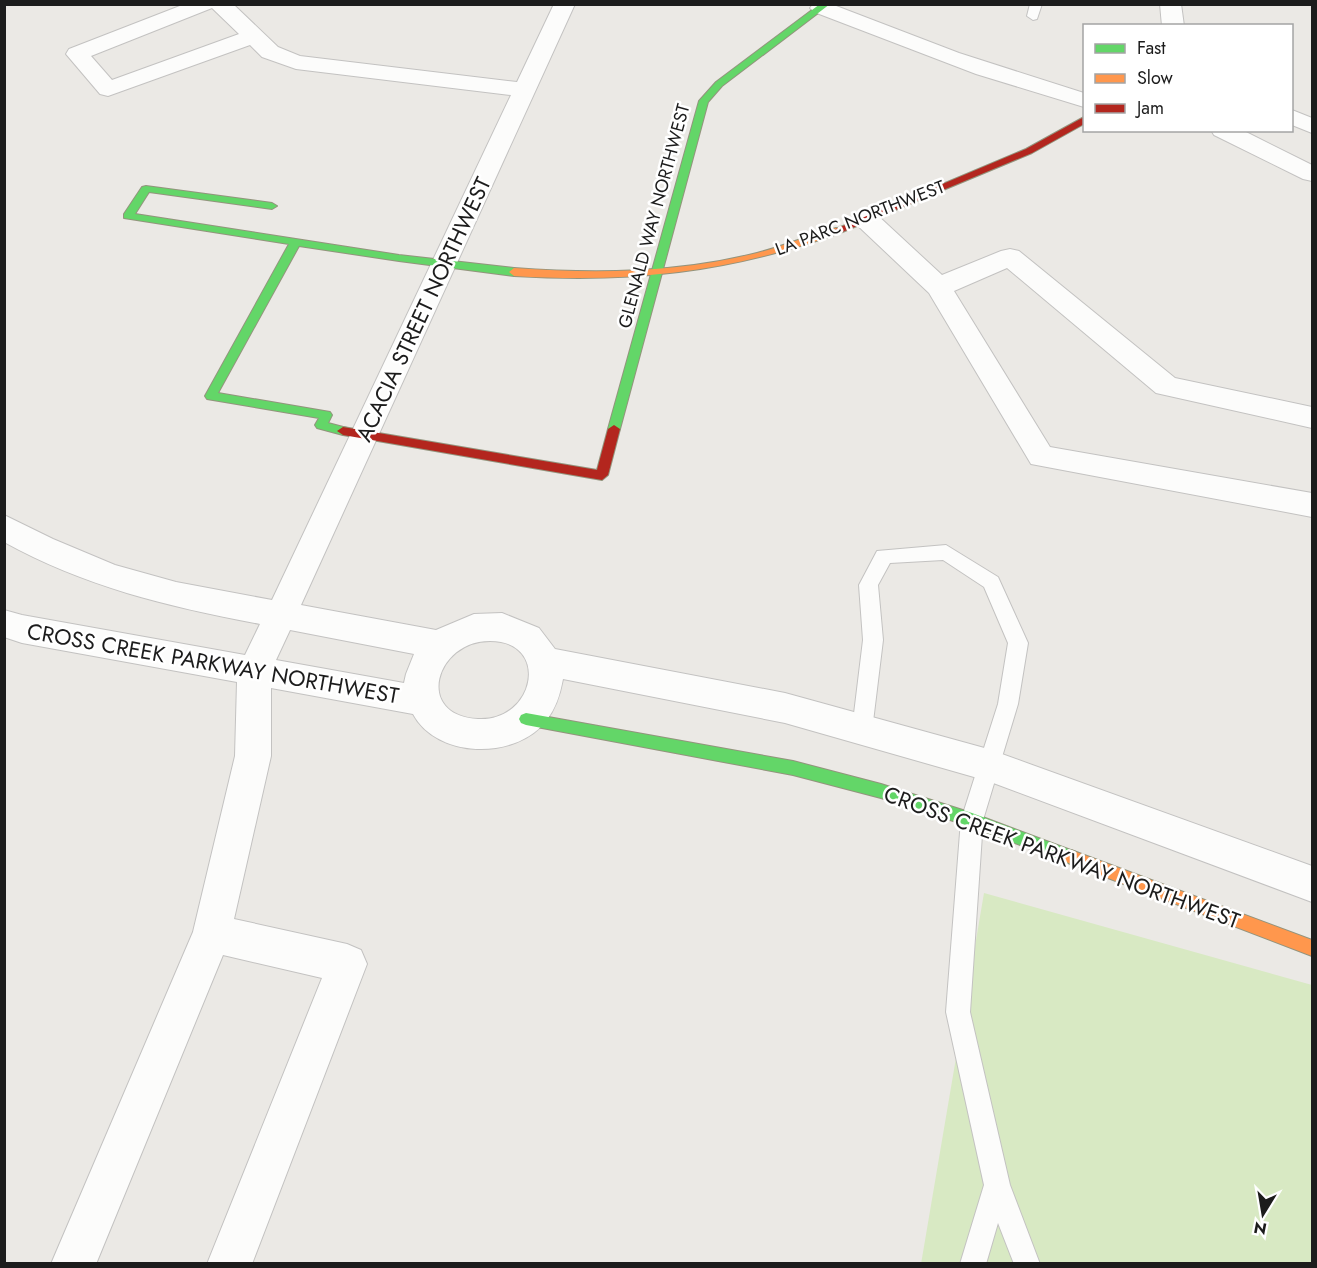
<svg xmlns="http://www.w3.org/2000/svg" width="1317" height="1268" viewBox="0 0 1317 1268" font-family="Jost,sans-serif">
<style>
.grass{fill:#d8e9c3}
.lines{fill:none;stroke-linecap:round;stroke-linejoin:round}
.lane-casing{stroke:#c3c2c1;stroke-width:2}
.street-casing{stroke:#c3c2c1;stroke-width:2}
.fast-casing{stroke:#93947d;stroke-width:2}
.slow-casing{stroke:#93947d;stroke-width:2}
.jam-casing{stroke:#93947d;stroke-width:2}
.lane{fill:#fcfcfb;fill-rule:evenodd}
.street{fill:#fcfcfb;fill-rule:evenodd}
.fast{fill:#63d668;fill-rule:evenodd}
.slow{fill:#ff974d;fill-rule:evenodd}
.jam{fill:#b3261e;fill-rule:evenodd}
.labels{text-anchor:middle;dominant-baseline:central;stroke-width:5;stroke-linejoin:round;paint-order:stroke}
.far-street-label{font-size:18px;fill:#1c1c1c;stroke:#fff}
.street-label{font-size:22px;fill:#1c1c1c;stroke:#fff}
</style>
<rect width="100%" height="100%" fill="#ebe9e5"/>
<path class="grass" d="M984 893 1312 985V1263L921 1264Z"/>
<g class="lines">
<g class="lane-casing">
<g id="lane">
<path d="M1030 4H1042L1037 19 1033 20 1027 16Z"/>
<path d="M946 545 998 577 1028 643 1018 704 983 820 970 1012 1010 1185 1040 1264H1014L998 1223 986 1264H960L984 1185 946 1012 961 820 998 704 1008 643 984 587 943 560 890 563 878 585 883 640 872 730 869 736 862 739 855 736 852 730 863 640 859 585 877 551Z"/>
</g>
</g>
<g class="street-casing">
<g id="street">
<path d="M185 4H233L278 47 300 56 517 82 554 4H575L301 605 436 630 474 614 502 613 539 628 555 649 785 693 988 749 1312 866V902L988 781 785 723 563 679C560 695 556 708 546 721 516 760 437 759 413 714L271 688V756L234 919 347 944 361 950 367 964 252 1264H207L322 978 223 955 96 1264H51L193 932 235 756 237 682 22 643 4 637V610L22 615 245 655 260 624C170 607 85 587 4 542V515L53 539 115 565 176 582 272 600 511 95 296 69 262 57 250 45 108 96 100 94 66 54 69 49ZM212 8 239 34 112 80 91 56ZM290 630 414 654 406 674 404 683 276 660ZM490 641C551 641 535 722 478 719 414 716 435 641 490 641Z"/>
<path d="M813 4H831L959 53 1084 93V107L976 74 814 12 810 8Z"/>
<path d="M1160 4H1181L1184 26H1162Z"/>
<path d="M1292 110 1312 118V133L1292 125Z"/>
<path d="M1211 130H1242L1312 165V181L1303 179 1214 135Z"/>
<path d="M866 211 875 213 942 275 1001 251 1010 249 1019 251 1175 378 1312 407V428L1156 393 1007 268 954 291 1050 447 1312 493V517L1031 464 929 293 857 225 853 219 857 213Z"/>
</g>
</g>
<g class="fast-casing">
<g id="fast">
<path d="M820 4H830L722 86 708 102 620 429 618 432H610L608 429 699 101 716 82Z"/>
<path d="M146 186 272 203 277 206 272 209 149 192 135 214 399 255 514 268 519 272 514 276 399 261 299 246 218 393 330 412 332 415 328 423 347 428 349 431 343 435 317 428 315 425 319 418 207 399 205 396 289 244 124 218V214L142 187Z"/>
<path d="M526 713 793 761 881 784 972 813 1076 852 1079 857 1076 862 1071 864 972 827 881 798 793 775 526 725 521 723 519 719 521 715Z"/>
</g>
</g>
<g class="slow-casing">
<g id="slow">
<path d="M836 228 840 229V233C727 273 632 283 514 276L509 272 514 268C596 274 677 273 757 253 784 246 809 235 836 228Z"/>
<path d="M1071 850 1312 940V956L1066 862 1063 857 1066 852Z"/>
</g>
</g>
<g class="jam-casing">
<g id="jam">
<path d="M1084 117V124L1032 153 840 233H832L831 231 1026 149Z"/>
<path d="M614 425 620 429 608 475 602 480 343 435 337 431 343 427 597 470 608 429Z"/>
</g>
</g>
<use href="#lane" class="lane"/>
<use href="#street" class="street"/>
<use href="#fast" class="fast"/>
<use href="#slow" class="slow"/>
<use href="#jam" class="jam"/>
</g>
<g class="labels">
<g class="far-street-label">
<text transform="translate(654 216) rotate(-75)">GLENALD WAY NORTHWEST</text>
<text transform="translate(860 218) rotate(-21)">LA PARC NORTHWEST</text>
</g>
<g class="street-label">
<text transform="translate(423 309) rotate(-65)">ACACIA STREET NORTHWEST</text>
<text transform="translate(213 663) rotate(10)">CROSS CREEK PARKWAY NORTHWEST</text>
<text transform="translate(1062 857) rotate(20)">CROSS CREEK PARKWAY NORTHWEST</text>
</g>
</g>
<rect width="1317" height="1268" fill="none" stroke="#1c1c1c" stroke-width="12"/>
<rect x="1083" y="24" width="210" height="108" fill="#ffffff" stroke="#a4a4a4" stroke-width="1.5"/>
<rect x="1095" y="44" width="30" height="9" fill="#63d668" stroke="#a4a4a4" stroke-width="1.5"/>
<text x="1137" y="54" font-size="18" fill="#1c1c1c">Fast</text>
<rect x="1095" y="74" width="30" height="9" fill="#ff974d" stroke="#a4a4a4" stroke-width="1.5"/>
<text x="1137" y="84" font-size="18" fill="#1c1c1c">Slow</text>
<rect x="1095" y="104" width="30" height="9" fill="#b3261e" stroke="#a4a4a4" stroke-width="1.5"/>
<text x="1137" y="114" font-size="18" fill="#1c1c1c">Jam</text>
<g transform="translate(1263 1214) rotate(191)" stroke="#ffffff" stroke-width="4.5" paint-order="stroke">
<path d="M0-4.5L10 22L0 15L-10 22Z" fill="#1c1c1c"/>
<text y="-9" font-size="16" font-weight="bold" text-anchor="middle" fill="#1c1c1c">N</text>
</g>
</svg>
